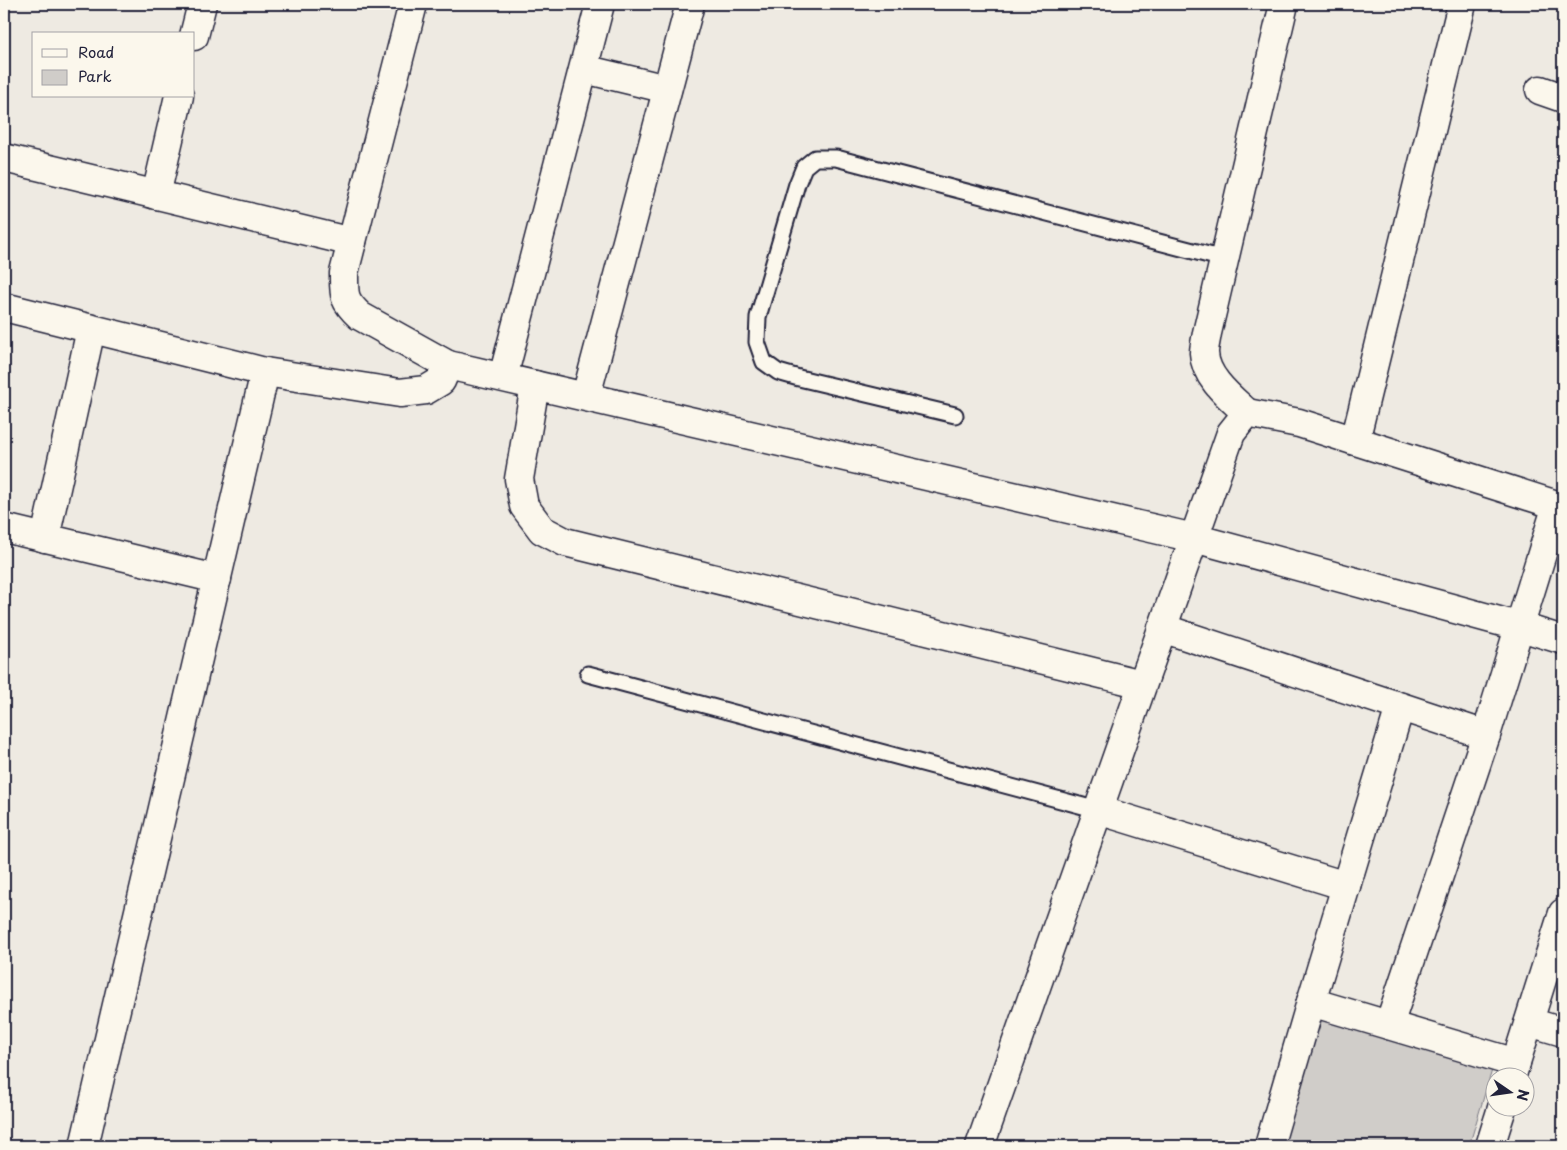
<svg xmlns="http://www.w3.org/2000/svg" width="1567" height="1150" viewBox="0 0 1567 1150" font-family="'Playpen Sans',sans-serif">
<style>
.green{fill:#d0cdc9;stroke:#797882}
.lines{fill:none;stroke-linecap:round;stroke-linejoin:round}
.service-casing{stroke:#22223b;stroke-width:19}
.minor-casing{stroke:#22223b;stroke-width:31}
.tertiary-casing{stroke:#22223b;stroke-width:31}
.service{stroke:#fbf7ec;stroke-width:15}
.minor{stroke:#fbf7ec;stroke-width:28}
.tertiary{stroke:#fbf7ec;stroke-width:28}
</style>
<rect width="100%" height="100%" fill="#eeeae2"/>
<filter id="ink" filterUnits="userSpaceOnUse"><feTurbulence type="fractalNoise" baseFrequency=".02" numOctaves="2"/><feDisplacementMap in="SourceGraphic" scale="10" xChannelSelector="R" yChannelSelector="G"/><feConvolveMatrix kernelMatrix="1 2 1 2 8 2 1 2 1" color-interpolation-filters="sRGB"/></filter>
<g filter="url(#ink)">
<path class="green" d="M1319 1017 1492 1070 1469 1146H1279Z"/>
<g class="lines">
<g class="service-casing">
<g id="service">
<path d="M955 415 799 378 778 372 764 362 757 342 758 317 797 184 804 167 815 158H836L1224 259"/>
<path d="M588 674 1098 810"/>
</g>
</g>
<g class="minor-casing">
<g id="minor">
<path d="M413 4 344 273C344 296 343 300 360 316L448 365"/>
<path d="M194 36 202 4"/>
<path d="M584 69 667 89"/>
<path d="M1540 90 1563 98"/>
<path d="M4 158 352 242"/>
<path d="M156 195 179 96"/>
<path d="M4 307 265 372 400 393 426 390 441 381 448 365 1194 538 1521 627 1563 640"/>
<path d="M503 377 600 4"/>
<path d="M535 385 519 479 524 506 542 530 565 542 1142 684"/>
<path d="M586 396 690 4"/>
<path d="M1247 413C1231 398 1205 378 1204 353 1204 347 1206 340 1207 333L1284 4"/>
<path d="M1355 441 1462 4"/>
<path d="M4 528 217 579"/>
<path d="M45 538 91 329"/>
<path d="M1162 628 1486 735"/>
<path d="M1098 810 1346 886"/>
<path d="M1311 1002 1516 1063"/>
<path d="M1529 1022 1563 1032"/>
<path d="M1389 1025 1486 735 1557 505"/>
<path d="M1511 1078 1563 913"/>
<path d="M84 1146 265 372"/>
<path d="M1269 1146 1311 1002 1400 707"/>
<path d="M1490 1146 1502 1108"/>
</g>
</g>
<g class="tertiary-casing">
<path id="tertiary" d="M980 1146 1231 433 1247 413 1299 423 1563 507"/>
</g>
<use href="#service" class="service"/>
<use href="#minor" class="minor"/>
<use href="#tertiary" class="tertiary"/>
</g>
</g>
<rect width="1567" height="1150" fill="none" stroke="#fbf7ec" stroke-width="20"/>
<rect x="10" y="10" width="1547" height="1130" fill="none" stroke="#22223b" stroke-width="2" filter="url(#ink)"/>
<rect x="32" y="32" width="162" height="65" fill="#fbf7ec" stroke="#a4a2a5"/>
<rect x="42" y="49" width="25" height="8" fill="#fbf7ec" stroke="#a4a2a5"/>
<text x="78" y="58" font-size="15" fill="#22223b">Road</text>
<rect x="42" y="70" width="25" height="15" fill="#d0cdc9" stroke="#a4a2a5"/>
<text x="78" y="82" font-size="15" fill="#22223b">Park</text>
<g transform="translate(1510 1092) rotate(103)"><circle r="24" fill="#fbf7ec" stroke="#a4a2a5"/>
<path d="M0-4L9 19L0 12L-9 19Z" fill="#22223b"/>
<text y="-8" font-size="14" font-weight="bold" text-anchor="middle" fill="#22223b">N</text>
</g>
</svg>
